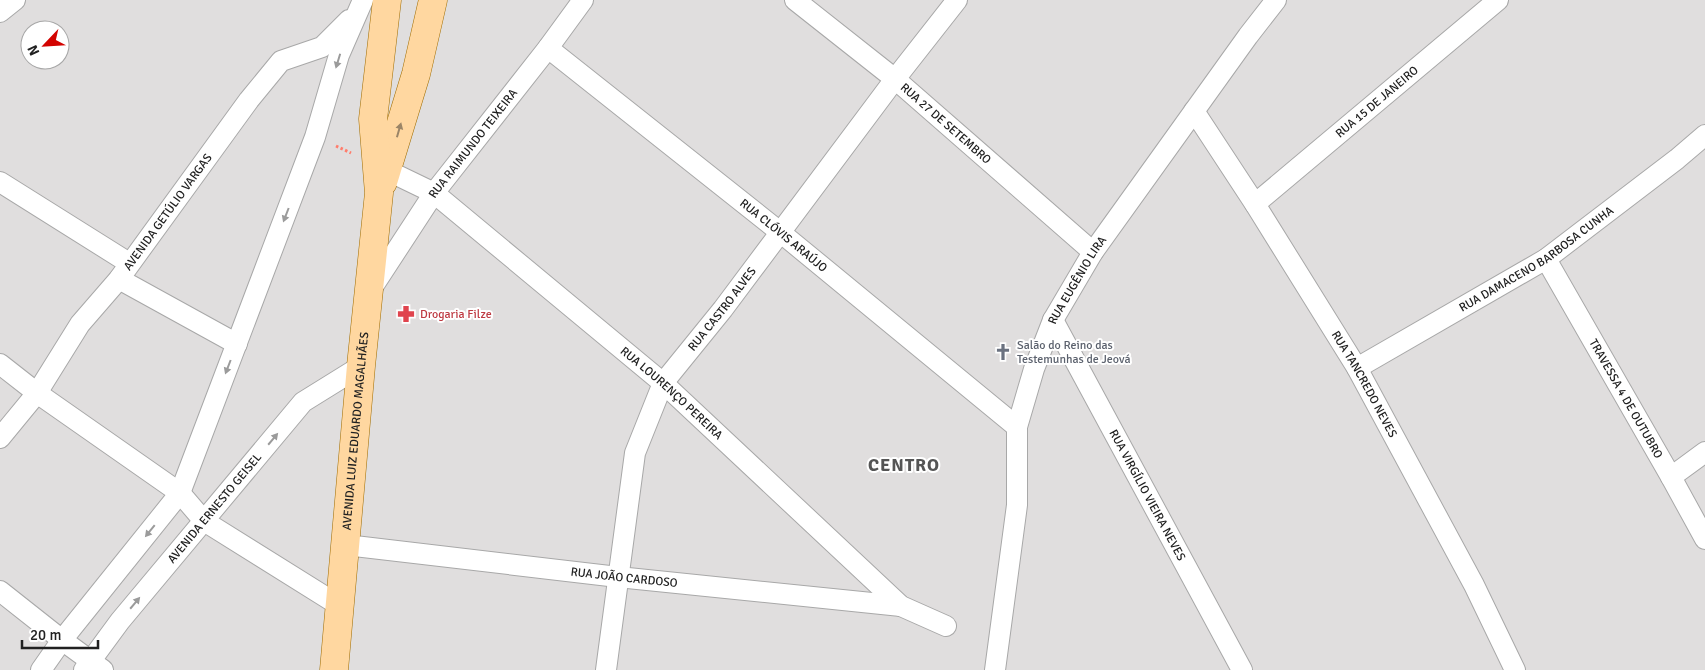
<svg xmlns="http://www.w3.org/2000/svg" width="1705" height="670" viewBox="0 0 1705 670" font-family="Signika,sans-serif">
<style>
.residential{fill:#e0dede;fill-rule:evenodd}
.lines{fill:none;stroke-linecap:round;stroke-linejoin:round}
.minor-casing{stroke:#a8a8a8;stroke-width:22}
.primary-casing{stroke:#9f6c00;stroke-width:29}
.path{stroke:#ff7d6c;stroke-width:3;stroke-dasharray:2.5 2.5;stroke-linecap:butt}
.minor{stroke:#fff;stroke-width:20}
.primary{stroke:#ffd7a0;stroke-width:28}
.oneway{fill:#9b9b9b}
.oneway2{fill:#9b8567}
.labels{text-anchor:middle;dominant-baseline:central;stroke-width:4;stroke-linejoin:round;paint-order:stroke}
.street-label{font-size:12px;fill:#212121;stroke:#fff}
.health-label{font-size:12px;fill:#be3a42;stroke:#fff;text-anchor:start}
.worship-label{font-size:12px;fill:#5b616d;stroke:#fff;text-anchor:start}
.district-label{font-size:18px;font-weight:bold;letter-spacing:1px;fill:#545454;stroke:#fff}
</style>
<rect width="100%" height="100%" fill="#f2efe8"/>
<path class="residential" d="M0 0H1705V670H0ZM30 30H60V60H30Z"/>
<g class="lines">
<g class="minor-casing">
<g id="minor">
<path id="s1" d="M795 0 895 79 1093 252"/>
<path d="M0 12 15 0"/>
<path id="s2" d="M548 48 780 232 1017 427"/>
<path id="s3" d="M1194 111 1255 204 1357 368 1474 585 1515 670"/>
<path id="s4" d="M376 165 434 193 663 383 901 606 946 626"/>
<path d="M0 182 129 263"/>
<path id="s5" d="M1255 204 1498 0"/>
<path id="s6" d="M1546 259 1671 477 1705 539"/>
<path d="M119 279 237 344"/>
<path id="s7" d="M370 291 434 193 548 48 583 0"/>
<path id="s8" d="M1053 320 1242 670"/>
<path d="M0 364 37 393 180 493 204 521 340 606"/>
<path id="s9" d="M1357 368 1546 259 1677 159 1705 135"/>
<path id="s10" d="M0 438 37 393 80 324 119 279 249 100 281 61 322 47 349 20"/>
<path d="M1671 477 1705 452"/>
<path id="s11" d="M346 545 618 577 901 606"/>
<path d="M0 591 62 640 103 670"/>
<path d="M41 670 62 640 180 493 315 137 339 55 363 0"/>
<path id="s12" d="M84 670 120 621 303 402 361 366"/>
<path id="s13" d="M606 670 635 453 663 383 723 309 895 79 957 0"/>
<path id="s14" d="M995 670 1017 505V427L1034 369 1053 320 1093 252 1248 36 1276 0"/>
</g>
</g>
<g class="primary-casing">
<g id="primary">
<path d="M383 182 416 74 433 0"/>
<path id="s15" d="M334 670 361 366 379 193 373 119 387 0"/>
</g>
</g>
<path class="path" d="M336 146 351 153"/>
<use href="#minor" class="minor"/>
<use href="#primary" class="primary"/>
</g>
<defs><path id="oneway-solid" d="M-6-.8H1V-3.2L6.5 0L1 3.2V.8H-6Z" transform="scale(1.25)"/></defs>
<g class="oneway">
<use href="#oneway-solid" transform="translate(338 61) rotate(107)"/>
<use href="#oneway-solid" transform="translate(286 215) rotate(111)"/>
<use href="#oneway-solid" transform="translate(228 367) rotate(111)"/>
<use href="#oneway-solid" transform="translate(273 439) rotate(-50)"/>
<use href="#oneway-solid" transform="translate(150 531) rotate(129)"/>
<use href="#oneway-solid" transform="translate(135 603) rotate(-50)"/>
</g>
<use class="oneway2" href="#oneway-solid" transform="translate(399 130) rotate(-74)"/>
<defs>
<g id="pharmacy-bare" transform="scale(1.35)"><path d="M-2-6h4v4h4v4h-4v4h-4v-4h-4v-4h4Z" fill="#e0444e" stroke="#fff" stroke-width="2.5" paint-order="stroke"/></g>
<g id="church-bare" transform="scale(1.35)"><path d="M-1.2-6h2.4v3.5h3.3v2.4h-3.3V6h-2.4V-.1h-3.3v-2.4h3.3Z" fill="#6b7280" stroke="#fff" stroke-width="2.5" paint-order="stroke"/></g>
</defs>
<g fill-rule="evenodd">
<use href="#pharmacy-bare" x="406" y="314"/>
<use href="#church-bare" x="1003" y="352"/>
</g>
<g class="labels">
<g class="street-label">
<text stroke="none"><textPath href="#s5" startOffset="159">RUA 15 DE JANEIRO</textPath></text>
<text stroke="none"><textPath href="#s1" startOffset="195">RUA 27 DE SETEMBRO</textPath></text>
<text stroke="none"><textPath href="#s7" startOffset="180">RUA RAIMUNDO TEIXEIRA</textPath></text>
<text stroke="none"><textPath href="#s10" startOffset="282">AVENIDA GETÚLIO VARGAS</textPath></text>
<text stroke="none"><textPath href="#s2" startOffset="301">RUA CLÓVIS ARAÚJO</textPath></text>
<text stroke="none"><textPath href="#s9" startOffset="210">RUA DAMACENO BARBOSA CUNHA</textPath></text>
<text stroke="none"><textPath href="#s14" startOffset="404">RUA EUGÊNIO LIRA</textPath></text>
<text stroke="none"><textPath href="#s13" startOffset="389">RUA CASTRO ALVES</textPath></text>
<text stroke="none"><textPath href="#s3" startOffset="322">RUA TANCREDO NEVES</textPath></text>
<text stroke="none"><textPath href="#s4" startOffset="375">RUA LOURENÇO PEREIRA</textPath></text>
<text stroke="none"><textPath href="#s6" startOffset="161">TRAVESSA 4 DE OUTUBRO</textPath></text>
<text stroke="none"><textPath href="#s15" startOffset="240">AVENIDA LUIZ EDUARDO MAGALHÃES</textPath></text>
<text stroke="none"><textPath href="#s8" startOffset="199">RUA VIRGÍLIO VIEIRA NEVES</textPath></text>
<text stroke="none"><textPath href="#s12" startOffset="208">AVENIDA ERNESTO GEISEL</textPath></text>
<text stroke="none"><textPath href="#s11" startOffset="280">RUA JOÃO CARDOSO</textPath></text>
</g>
<g class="health-label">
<text x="420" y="314">Drogaria Filze</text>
</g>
<g class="worship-label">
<text x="1017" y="345">Salão do Reino das<tspan x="1017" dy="14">Testemunhas de Jeová</tspan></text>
</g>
<g class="district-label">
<text x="904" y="465">CENTRO</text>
</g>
</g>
<g transform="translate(45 45) rotate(245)"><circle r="24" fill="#ffffff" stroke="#a6a6a6"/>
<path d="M0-4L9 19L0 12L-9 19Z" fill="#d30300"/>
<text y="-8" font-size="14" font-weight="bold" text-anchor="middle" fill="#212121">N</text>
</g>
<path d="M22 640v8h76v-8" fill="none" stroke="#212121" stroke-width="2.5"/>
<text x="30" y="640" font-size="15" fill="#212121" stroke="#ffffff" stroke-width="4" paint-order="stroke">20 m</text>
</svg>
